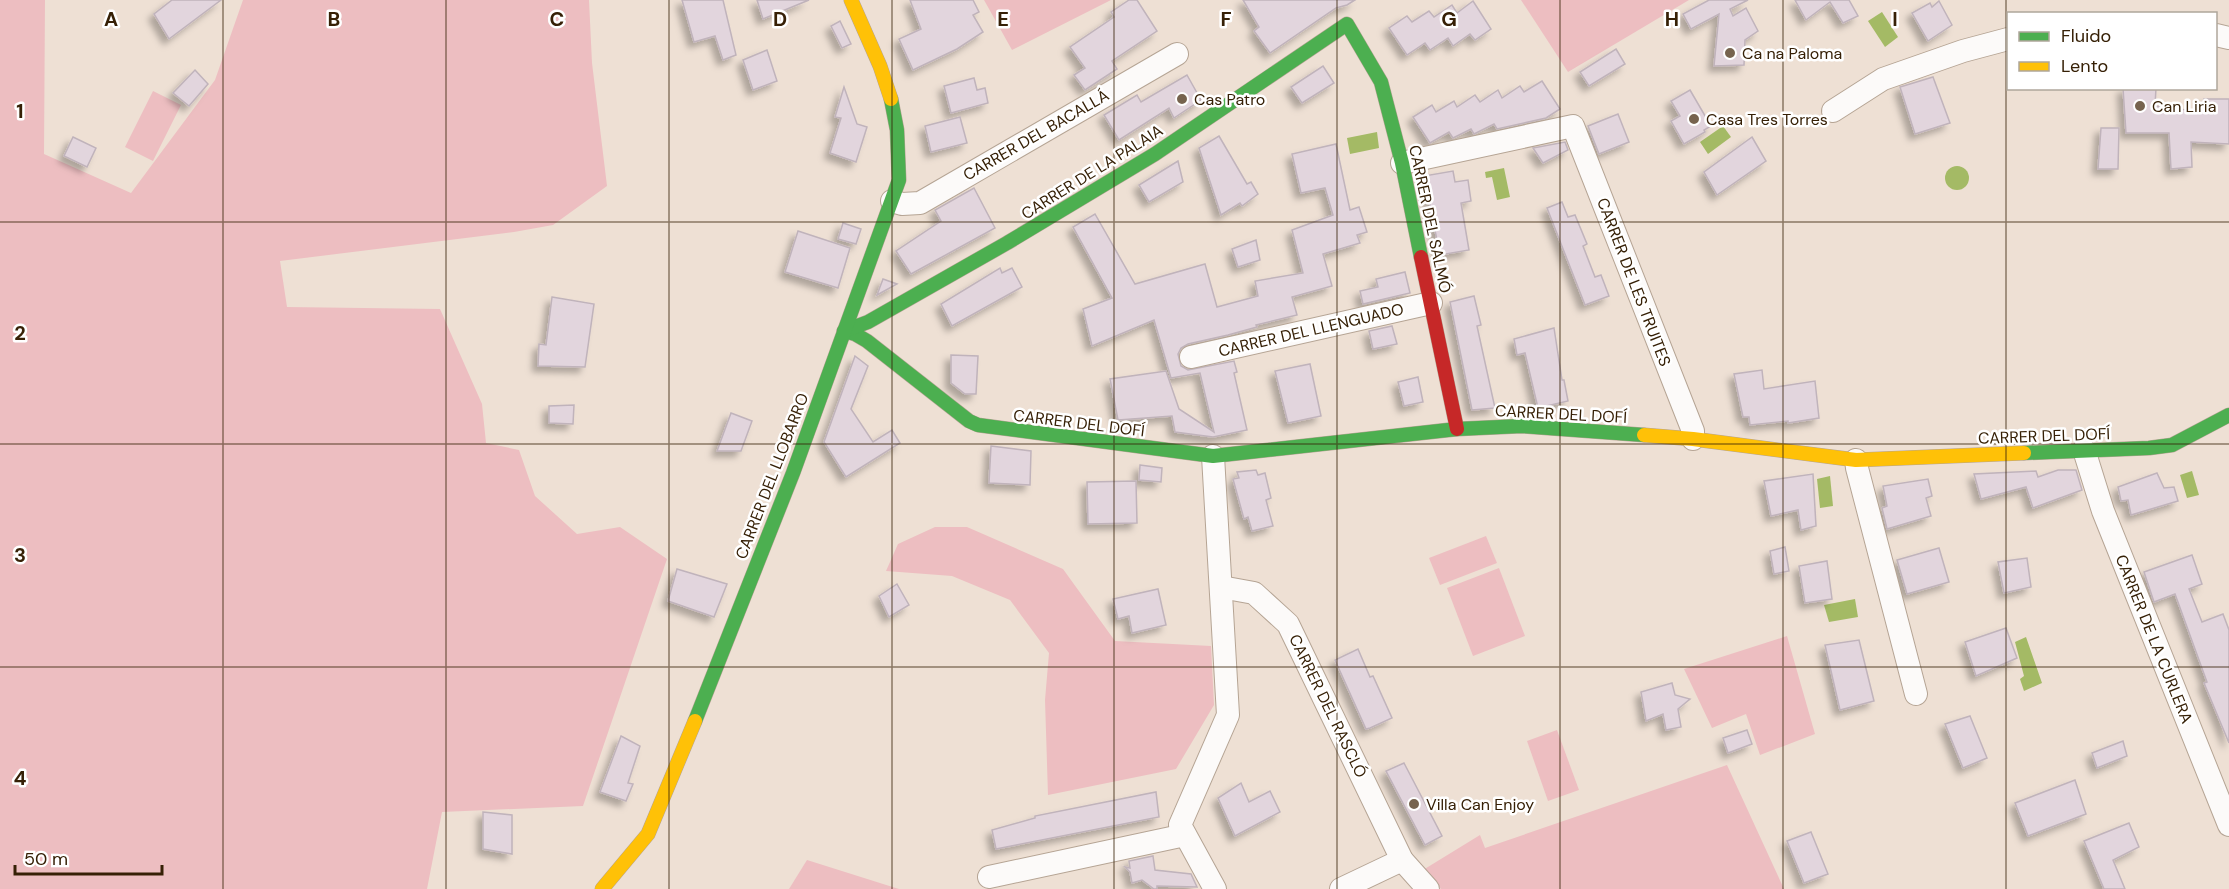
<svg xmlns="http://www.w3.org/2000/svg" width="2229" height="889" viewBox="0 0 2229 889" font-family="'DM Sans',sans-serif">
<style>
.green{fill:#edbec1}
.water{fill:#a4ba65}
.building{fill:#e2d5dd;stroke:#c0b3bb;stroke-width:1.5;filter:url(#shadow)}
.lines{fill:none;stroke-linecap:round;stroke-linejoin:round}
.street-casing{stroke:#b5a494;stroke-width:24}
.fast-casing{stroke:#b5a494;stroke-width:15}
.slow-casing{stroke:#b5a494;stroke-width:15}
.jam-casing{stroke:#b5a494;stroke-width:15}
.street{stroke:#fcfaf9;stroke-width:22}
.fast{stroke:#4caf50;stroke-width:14}
.slow{stroke:#ffc107;stroke-width:14}
.jam{stroke:#c62828;stroke-width:14}
.grid{fill:none;stroke:#362006;stroke-width:1.5;stroke-opacity:0.55}
.poi-dot{fill:#76634e;stroke:#fff;stroke-width:2}
.labels{text-anchor:middle;dominant-baseline:central;stroke-width:5;stroke-linejoin:round;paint-order:stroke}
.poi-label{font-size:16px;fill:#362006;stroke:#fff;text-anchor:start}
.street-label{font-size:16px;fill:#362006;stroke:#fff}
.grid-label{font-size:20px;text-anchor:middle;font-weight:bold;fill:#362006;stroke:#fff;stroke-width:5;stroke-linejoin:round;paint-order:stroke}
</style>
<defs>
<filter id="shadow"><feDropShadow dx="-5.5" dy="5.5" stdDeviation="3" flood-color="#0004"/></filter>
</defs>
<rect width="100%" height="100%" fill="#eee0d4"/>
<g class="green">
<path d="M0 0H45L44 154 131 193 215 80 243 0H589L592 63 607 186 553 225 514 232 280 261 287 307 440 309 482 404 486 443 519 450 535 496 577 534 620 527 667 559 583 806 442 812 427 889H0Z"/>
<path d="M984 0H1111L1012 50Z"/>
<path d="M1521 0H1689L1568 72Z"/>
<path d="M153 91 181 105 153 161 125 147Z"/>
<path d="M935 527H967L1063 569 1115 641 1211 646 1214 705 1176 769 1048 795 1045 700 1049 653 1010 600 952 576 886 571 898 544Z"/>
<path d="M1486 536 1497 563 1440 585 1429 558Z"/>
<path d="M1499 568 1525 636 1473 656 1447 588Z"/>
<path d="M1787 636 1815 734 1760 755 1746 714 1712 728 1684 669Z"/>
<path d="M1557 730 1579 790 1548 801 1527 741Z"/>
<path d="M1727 765 1784 889H1441L1423 870 1480 835 1485 848Z"/>
<path d="M807 860 899 889H789Z"/>
</g>
<g class="water">
<path d="M1882 12 1898 37 1885 47 1868 21Z"/>
<path d="M1723 126 1731 137 1708 154 1700 142Z"/>
<path d="M1377 132 1379 148 1350 154 1347 138Z"/>
<circle cx="1957" cy="178" r="12"/>
<path d="M1504 168 1510 197 1497 200 1492 177 1486 178 1485 172Z"/>
<path d="M2192 471 2199 495 2187 498 2180 475Z"/>
<path d="M1830 476 1833 506 1820 508 1817 479Z"/>
<path d="M1855 599 1858 617 1829 622 1824 605Z"/>
<path d="M2026 637 2042 683 2024 691 2020 679 2024 676 2015 642Z"/>
</g>
<g class="building">
<path d="M172 0H221L169 39 154 14Z"/>
<path d="M682 0H723L736 55 723 60 715 36 694 42Z"/>
<path d="M757 0H809L763 19Z"/>
<path d="M910 0H973L979 12 973 15 983 32 957 49 913 70 899 39 921 29Z"/>
<path d="M1129 0H1137L1157 31 1112 61 1117 69 1085 90 1074 75 1085 68 1070 47 1114 17 1111 12Z"/>
<path d="M1243 0H1355L1347 5 1336 8 1270 53 1254 31 1259 27Z"/>
<path d="M1709 0H1748L1730 9 1733 16 1746 8 1758 31 1745 40 1744 65 1714 66 1719 14 1691 29 1683 14Z"/>
<path d="M1795 0H1849L1858 16 1843 23 1830 2 1806 20Z"/>
<path d="M1473 1 1491 29 1475 40 1470 34 1453 46 1448 38 1430 50 1425 43 1407 55 1389 28 1407 16 1412 22 1429 11 1434 17 1452 5 1457 13Z"/>
<path d="M1939 1 1952 25 1928 41 1912 13 1930 3 1932 7Z"/>
<path d="M840 21 851 44 842 48 831 26Z"/>
<path d="M1616 49 1625 64 1589 86 1580 72Z"/>
<path d="M767 50 777 81 753 90 743 60Z"/>
<path d="M1323 66 1334 83 1302 103 1291 87Z"/>
<path d="M195 70 208 84 189 106 173 93Z"/>
<path d="M1187 75 1201 100 1174 118 1169 108 1119 140 1104 115 1137 95 1141 102Z"/>
<path d="M1933 77 1950 123 1915 134 1900 87Z"/>
<path d="M974 78 977 90 985 88 988 103 951 113 944 86Z"/>
<path d="M1542 81 1560 109 1546 118 1497 129 1494 124 1474 134 1471 129 1453 138 1449 132 1430 143 1413 117 1432 105 1436 112 1454 101 1457 107 1475 95 1480 102 1498 90 1502 98 1520 86 1524 92Z"/>
<path d="M844 87 857 124 867 127 856 162 830 153 841 118 835 117Z"/>
<path d="M2123 88H2156L2155 106 2203 112 2204 99H2229V144L2191 142 2192 167 2171 169 2169 133H2126Z"/>
<path d="M1690 90 1711 126 1704 130 1705 132 1684 144 1671 121 1680 116 1671 101Z"/>
<path d="M1618 114 1629 142 1599 154 1588 126Z"/>
<path d="M960 117 967 143 931 152 925 126Z"/>
<path d="M2101 128H2119L2118 169H2098Z"/>
<path d="M1219 136 1247 184 1251 182 1258 194 1242 206 1240 203 1221 215 1199 148Z"/>
<path d="M73 137 96 148 87 167 64 156Z"/>
<path d="M1752 137 1766 161 1717 195 1704 172Z"/>
<path d="M1565 142 1568 150 1543 163 1533 148Z"/>
<path d="M1336 144 1350 210 1359 207 1367 232 1357 235 1360 243 1323 254 1332 286 1292 297 1297 315 1256 325 1257 327 1228 335 1188 344 1181 348 1178 354 1181 366 1188 370 1234 361 1237 372 1234 373 1247 430 1213 437 1175 432 1172 416 1118 420 1110 379 1166 371 1179 409 1214 432 1200 373 1171 378 1154 320 1092 346 1083 309 1112 298 1073 227 1095 214 1135 284 1205 264 1217 307 1258 296 1255 281 1303 273 1292 230 1333 215 1325 188 1301 193 1292 154Z"/>
<path d="M1178 161 1183 182 1149 202 1139 185Z"/>
<path d="M1453 171 1455 182 1468 180 1471 201 1461 203 1469 250 1440 255 1424 176Z"/>
<path d="M974 188 995 228 911 274 896 251 941 221 935 210Z"/>
<path d="M1562 202 1568 217 1575 215 1587 244 1583 246 1595 277 1601 275 1609 296 1585 305 1547 208Z"/>
<path d="M843 223 861 229 856 244 838 239Z"/>
<path d="M798 231 850 248 838 288 785 272Z"/>
<path d="M1256 240 1260 260 1238 267 1232 249Z"/>
<path d="M1000 268 1002 273 1012 268 1022 287 952 326 941 304Z"/>
<path d="M1405 272 1410 293 1363 304 1360 291 1378 287 1376 279Z"/>
<path d="M883 279 897 284 877 295Z"/>
<path d="M1474 296 1481 325 1477 326 1495 408 1472 410 1450 302Z"/>
<path d="M552 297 594 304 585 367 538 366 539 344 546 345Z"/>
<path d="M1392 326 1397 344 1373 349 1369 331Z"/>
<path d="M1554 328 1562 380H1564L1568 401 1538 408 1525 353 1517 355 1514 339Z"/>
<path d="M951 355 978 356 976 394H965L951 383Z"/>
<path d="M855 356 868 366 851 409 873 442 892 430 900 443 846 477 824 442Z"/>
<path d="M1310 364 1321 416 1288 423 1275 371Z"/>
<path d="M1762 370 1764 389 1815 381 1819 418 1788 423V421L1750 425 1749 417H1743L1734 374Z"/>
<path d="M1418 377 1423 402 1404 406 1398 382Z"/>
<path d="M574 405 573 424 549 423V406Z"/>
<path d="M731 413 752 421 741 451H717Z"/>
<path d="M991 446 1031 451 1030 485 989 483Z"/>
<path d="M1140 465 1162 468 1161 482 1139 480Z"/>
<path d="M1256 470 1258 475 1265 473 1271 498 1266 500 1273 526 1252 531 1248 517 1244 519 1233 479 1239 478 1237 472Z"/>
<path d="M2058 470H2076L2082 490 2033 508 2026 487 1981 499 1974 474 2036 471 2038 477Z"/>
<path d="M2157 473 2164 488 2174 487 2178 501 2131 515 2128 500 2121 501 2118 487Z"/>
<path d="M1813 474 1816 526 1801 530 1798 510 1771 516 1764 481Z"/>
<path d="M1928 479 1932 496 1926 498 1931 516 1887 529 1882 508 1887 506 1883 486Z"/>
<path d="M1136 481 1137 523 1088 524 1087 482Z"/>
<path d="M1785 547 1789 571 1774 574 1770 551Z"/>
<path d="M1939 548 1949 582 1907 594 1897 560Z"/>
<path d="M2192 555 2202 584 2189 589 2202 622 2223 614 2229 630V743L2204 683 2207 682 2175 594 2154 602 2144 572Z"/>
<path d="M2027 558 2031 587 2004 593 1998 562Z"/>
<path d="M1827 561 1832 599 1805 603 1799 566Z"/>
<path d="M677 569 727 584 714 617 668 601Z"/>
<path d="M897 584 909 605 889 617 879 596Z"/>
<path d="M1158 589 1166 625 1132 633 1129 616 1118 619 1113 599Z"/>
<path d="M2006 628 2017 658 1976 676 1965 642Z"/>
<path d="M1859 640 1874 701 1840 710 1825 645Z"/>
<path d="M1358 649 1370 677 1373 676 1392 718 1370 728 1366 729 1335 660Z"/>
<path d="M1672 683 1675 695 1690 699 1678 709 1681 727 1666 730 1663 714 1646 721 1641 692Z"/>
<path d="M1970 716 1987 758 1963 768 1945 724Z"/>
<path d="M1747 730 1752 744 1728 753 1723 738Z"/>
<path d="M621 736 640 746 628 783 633 784 626 801 600 792Z"/>
<path d="M2123 741 2127 756 2097 768 2092 753Z"/>
<path d="M1404 763 1442 836 1425 845 1386 771Z"/>
<path d="M2075 780 2086 814 2028 836 2015 803Z"/>
<path d="M1241 783 1249 802 1270 791 1280 812 1235 836 1218 798Z"/>
<path d="M1156 792 1159 817 996 849 992 830 1035 818V816Z"/>
<path d="M483 812 512 815V854L483 849Z"/>
<path d="M2129 823 2139 847 2113 860 2125 889H2104L2084 841Z"/>
<path d="M1811 832 1828 874 1804 883 1787 841Z"/>
<path d="M1153 856 1155 870 1191 874 1197 887 1157 886V889H1154L1142 880 1132 883 1130 872 1125 867 1130 868 1129 861Z"/>
</g>
<g class="lines">
<g class="street-casing">
<g id="street">
<path d="M2216 35 2229 38"/>
<path d="M1833 111 1883 79 1963 51 2008 39"/>
<path d="M1402 163 1573 126 1693 431V439"/>
<path d="M892 201 902 204 920 203 1177 54"/>
<path d="M1191 357 1431 303"/>
<path d="M2084 450 2103 511 2229 825"/>
<path d="M1213 456 1228 715 1180 825 1215 889"/>
<path d="M1856 460 1857 468 1916 694"/>
<path d="M1221 587 1254 593 1288 624 1402 860 1428 889"/>
<path d="M989 877 1185 835"/>
<path d="M1341 889 1402 860"/>
</g>
</g>
<g class="fast-casing">
<g id="fast">
<path d="M844 331 855 334 867 341 969 421 978 425 1213 456 1457 429 1522 426 1644 435"/>
<path d="M844 331 868 322 1007 243 1155 154 1347 24 1381 82 1402 163 1421 257"/>
<path d="M2024 453 2149 448 2172 445 2229 415"/>
<path d="M695 721 793 473 899 180 897 130 891 99"/>
</g>
</g>
<g class="slow-casing">
<g id="slow">
<path d="M851 0 880 66 891 99"/>
<path d="M1644 435 1693 439 1856 460 2024 453"/>
<path d="M602 889 648 834 695 721"/>
</g>
</g>
<g class="jam-casing">
<path id="jam" d="M1421 257 1457 429"/>
</g>
<use href="#street" class="street"/>
<use href="#fast" class="fast"/>
<use href="#slow" class="slow"/>
<use href="#jam" class="jam"/>
</g>
<path class="grid" d="M223 0V889M446 0V889M669 0V889M892 0V889M1114 0V889M1337 0V889M1560 0V889M1783 0V889M2006 0V889M0 222H2229M0 444H2229M0 667H2229"/>
<g class="poi-dot">
<circle cx="1730" cy="53" r="6"/>
<circle cx="1182" cy="99" r="6"/>
<circle cx="2140" cy="106" r="6"/>
<circle cx="1694" cy="119" r="6"/>
<circle cx="1414" cy="804" r="6"/>
</g>
<g class="labels">
<g class="poi-label">
<text x="1742" y="53">Ca na Paloma</text>
<text x="1194" y="99">Cas Patro</text>
<text x="2152" y="106">Can Liria</text>
<text x="1706" y="119">Casa Tres Torres</text>
<text x="1426" y="804">Villa Can Enjoy</text>
</g>
<g class="street-label">
<text transform="translate(1036 135) rotate(-30)">CARRER DEL BACALLÁ</text>
<text transform="translate(1092 172) rotate(-32)">CARRER DE LA PALAIA</text>
<text transform="translate(1430 219) rotate(78)">CARRER DEL SALMÓ</text>
<text transform="translate(1634 282) rotate(69)">CARRER DE LES TRUITES</text>
<text transform="translate(1311 330) rotate(-13)">CARRER DEL LLENGUADO</text>
<text transform="translate(1561 414) rotate(3)">CARRER DEL DOFÍ</text>
<text transform="translate(1079 423) rotate(7)">CARRER DEL DOFÍ</text>
<text transform="translate(2044 436) rotate(-2)">CARRER DEL DOFÍ</text>
<text transform="translate(772 476) rotate(-69)">CARRER DEL LLOBARRO</text>
<text transform="translate(2154 639) rotate(68)">CARRER DE LA CURLERA</text>
<text transform="translate(1328 706) rotate(64)">CARRER DEL RASCLÓ</text>
</g>
</g>
<g class="grid-label">
<text x="111" y="26">A</text>
<text x="334" y="26">B</text>
<text x="557" y="26">C</text>
<text x="780" y="26">D</text>
<text x="1003" y="26">E</text>
<text x="1226" y="26">F</text>
<text x="1449" y="26">G</text>
<text x="1672" y="26">H</text>
<text x="1895" y="26">I</text>
<text x="20" y="118">1</text>
<text x="20" y="340">2</text>
<text x="20" y="562">3</text>
<text x="20" y="785">4</text>
</g>
<rect x="2007" y="12" width="210" height="78" fill="#ffffff" stroke="#afa69b" stroke-width="1.5"/>
<rect x="2019" y="32" width="30" height="9" fill="#4caf50" stroke="#afa69b" stroke-width="1.5"/>
<text x="2061" y="42" font-size="18" fill="#362006">Fluido</text>
<rect x="2019" y="62" width="30" height="9" fill="#ffc107" stroke="#afa69b" stroke-width="1.5"/>
<text x="2061" y="72" font-size="18" fill="#362006">Lento</text>
<path d="M15 865v9h147v-9" fill="none" stroke="#362006" stroke-width="3"/>
<text x="24" y="865" font-size="18" fill="#362006" stroke="#ffffff" stroke-width="4.5" paint-order="stroke">50 m</text>
</svg>
